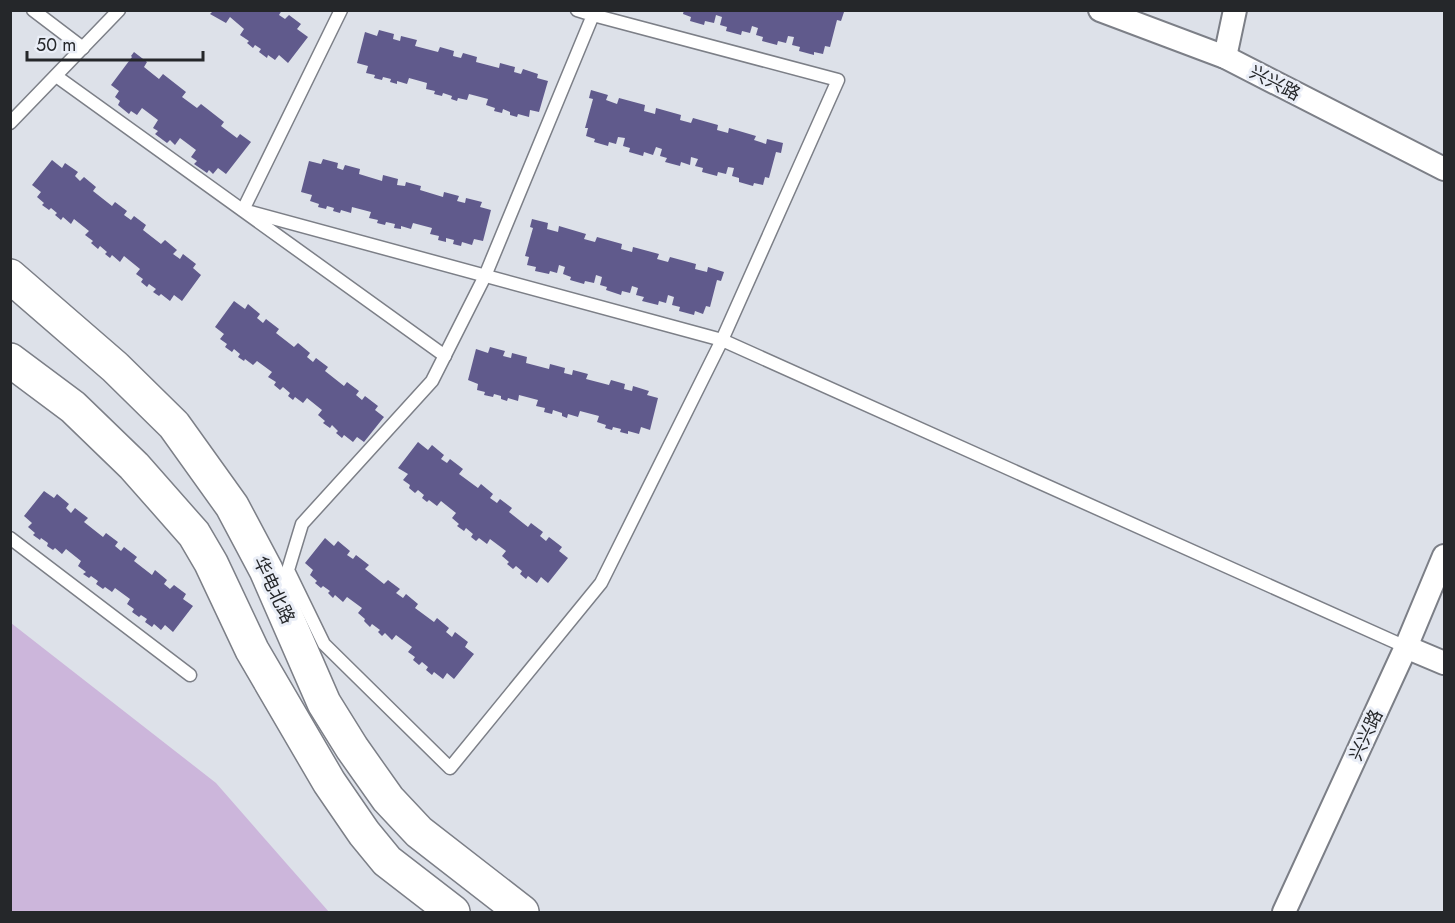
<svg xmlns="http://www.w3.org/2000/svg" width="1455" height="923" viewBox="0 0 1455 923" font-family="Jost,'Noto Sans SC',sans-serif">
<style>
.green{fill:#ccb6db}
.building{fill:#605a8c}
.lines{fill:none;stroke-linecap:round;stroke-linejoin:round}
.service-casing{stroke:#7c7f87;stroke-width:15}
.minor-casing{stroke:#7c7f87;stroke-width:26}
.secondary-casing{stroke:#7c7f87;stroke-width:36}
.service{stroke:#fff;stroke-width:12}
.minor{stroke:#fff;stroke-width:22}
.secondary{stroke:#fff;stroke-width:33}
.labels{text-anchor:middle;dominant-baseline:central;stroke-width:6;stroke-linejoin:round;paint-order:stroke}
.street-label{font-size:18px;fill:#25272a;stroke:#eaeef7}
</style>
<rect width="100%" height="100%" fill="#dde1e9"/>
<path class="green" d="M11 623 216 783 329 912H11Z"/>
<g class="building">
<path d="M210 10H282L279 15 285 19 289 15 301 24 297 29 308 37 288 63 279 55 275 60 268 55 267 58 259 52 261 49 255 45 253 48 247 43 249 41 240 35 244 29 230 17 226 23 210 14 212 12Z"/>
<path d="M684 10H820L826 12 827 10H838L844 12 841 21 837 20 830 47 825 46 823 54 814 52V55L799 51 800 47 792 45 794 37 788 36 786 43 778 41 777 45 762 41 763 37 756 35 758 28 752 26 750 33 742 31 741 35 726 31 727 27 720 25 722 17 716 15 714 23 705 21 704 25 690 21 691 17 683 14Z"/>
<path d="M379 30 394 34 393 39 400 41 401 36 417 40 415 46 438 52 440 47 454 51 453 56 461 58 463 53 477 57 476 62 499 68 500 63 515 67 514 72 521 74 523 69 538 74 537 78 548 81 539 112 530 110 529 117 518 114 517 117 510 115V112L503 109 502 113 494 111 495 108 486 105 488 99 469 94 467 100 458 98 457 101 451 99 452 96 443 93 442 96 434 94 435 91 426 89 427 83 409 78 407 84 397 81V84L390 82 391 79 383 77 382 80 374 78 375 75 366 73 368 66 357 63 365 32 377 36Z"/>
<path d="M134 52 147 62 144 67 159 79 163 74 186 92 182 97 197 108 201 104 224 122 221 126 237 138 240 134 251 142 226 174 218 168 213 174 209 170 207 173 194 164 197 161 191 157 196 150 180 138 175 145 170 140 167 143 155 134 158 131 153 128 158 120 142 108 137 115 131 111 129 114 118 105 120 101 115 97 119 91 111 85 132 57 131 56Z"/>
<path d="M591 90 608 95 606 100 617 104 619 98 645 105 644 111 655 114 656 108 681 115 680 120 691 123 693 118 718 125 717 130 728 133 729 128 756 136 754 140 766 144 767 139 783 143 781 153 776 152 769 178 765 177 763 185 754 183 753 186 739 182V178L732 176 734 168 728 167 726 174 718 172 717 176 702 172 703 168 695 166 698 159 691 157 690 165 681 162 680 166 665 162 667 158 660 156 662 149 656 147 653 155 644 152 643 156 629 152 630 148 623 146 625 138 618 137 616 144 609 142 608 146 594 142 595 139 586 136 588 128H585L593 99 589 98Z"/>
<path d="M323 159 338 163 337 168 343 170 345 165 360 169 359 174 382 181 383 175 398 179 397 185 405 186 406 182 421 186 420 190 443 197 444 192 459 196 457 201 465 203 466 198 482 202 480 207 491 210 483 241 474 239 472 245 462 242 461 246 453 244 454 240 446 238V242L438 240 439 236 430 234 432 228 413 223 411 229 401 226V229L394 228 395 224 386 222 385 225 377 223 378 220 369 218 371 212 352 207 351 213 341 210 340 213 333 211 334 208 327 206 326 209 318 207 319 204 310 201 312 195 301 192 309 161 321 164Z"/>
<path d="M52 160 62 168 65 163 78 172 75 176 80 181 84 177 96 187 93 191 112 206 115 202 127 211 124 215 131 220 134 216 146 225 143 230 161 244 165 240 177 250 173 254 180 259 183 254 196 264 193 268 201 275 182 301 174 295 170 301 161 294 159 296 153 292 156 289 149 284 147 287 141 282 143 279 136 274 140 269 124 256 120 262 112 255 110 258 105 254 107 252 100 246 98 249 91 243 93 241 85 235 89 231 74 219 71 224 63 217 61 220 55 215 57 213 51 208 49 210 42 205 44 203 37 197 41 192 32 185Z"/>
<path d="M532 219 548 223 547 229 558 232 559 226 586 234 584 239 595 242 597 237 622 244 621 249 632 252 633 247 659 254 657 259 668 262 670 257 696 264 695 269 707 272 708 267 724 272 721 281 717 280 710 307 706 306 703 314 695 311 694 315 679 311 680 307 672 305 674 297 668 295 666 303 659 301 658 305 642 301 644 297 636 295 638 288 632 286 630 293 622 291 621 295 606 290 607 287 600 285 602 277 596 275 594 283 585 281 584 284 570 280 571 277 563 274 565 267 559 265 557 273 550 271 549 274 535 271 536 267 527 265 529 257 525 256 533 228 530 227Z"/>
<path d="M234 301 245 309 248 304 260 314 257 318 263 323 266 319 279 329 276 333 294 347 298 343 310 353 307 357 313 362 316 358 328 367 325 371 344 386 347 382 359 391 356 395 362 400 365 396 378 406 375 410 384 417 364 442 357 437 353 442 344 435 342 438 336 433 338 431 332 425 330 428 323 423 325 421 318 415 322 410 307 398 303 403 295 397 293 400 288 396 290 393 283 387 280 390 274 385 276 382 268 377 272 372 257 361 253 365 245 359 244 361 238 357 240 354 234 349 232 352 225 347 227 344 220 339 224 334 215 327Z"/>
<path d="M490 347 505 351 503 356 511 358 512 353 527 357 526 363 549 369 550 364 565 368 564 373 572 375 573 370 588 374 586 379 609 385 611 380 625 384 624 389 632 391 633 386 649 391 647 395 658 398 650 430 641 427 639 434 628 431V434L620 432 621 429 613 427 612 430 605 428 606 425 597 422 599 416 580 411 578 417 568 414 567 418 562 416V413L553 410 552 414 544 412 545 408 536 406 538 400 519 395 518 401 508 398 507 401 501 399V396L494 394 493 397 484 395 485 392 477 390 478 384 468 380 476 349 488 353Z"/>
<path d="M418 442 428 450 432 445 444 455 441 459 447 463 450 459 463 469 459 474 478 488 481 484 493 494 490 498 497 503 500 499 512 508 509 512 528 527 531 523 543 532 540 536 546 541 549 537 562 547 559 551 568 558 548 583 541 577 537 583 528 576 526 579 520 574 522 571 516 566 513 569 507 564 509 562 502 556 506 551 490 539 487 544 479 538 476 541 471 537 473 534 466 528 464 531 457 526 459 524 452 518 456 513 441 501 437 506 429 500 427 502 422 498 424 495 418 490 415 493 409 488 410 485 403 480 408 474 398 468Z"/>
<path d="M44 491 54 498 57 494 69 504 66 508 71 513 75 508 88 518 84 522 103 537 106 533 118 542 115 546 121 551 124 547 137 557 134 561 152 575 155 570 167 580 164 584 170 589 174 585 186 594 183 599 193 606 173 632 165 625 161 630 154 624 152 627 145 622 147 619 141 615 139 617 132 612 134 609 127 604 130 599 115 588 112 592 105 587 103 589 96 584 98 581 91 576 89 578 83 574 86 572 78 566 81 561 66 549 62 554 55 548 53 550 47 546 48 543 41 538 40 540 33 535 35 533 28 527 32 523 24 516Z"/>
<path d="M325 538 334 546 338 541 350 551 347 555 353 559 356 555 369 565 365 569 384 584 388 580 400 589 396 593 403 598 406 594 418 604 415 608 434 622 437 618 449 628 446 632 452 637 455 632 468 642 465 647 474 654 454 679 447 673 443 679 434 672 432 675 426 670 428 667 422 662 419 665 413 660 415 657 408 652 412 647 396 635 392 640 385 633 382 636 378 632 380 630 372 624 370 627 364 621 365 619 358 613 362 608 347 597 343 602 335 595 333 598 328 593 330 591 323 586 321 588 315 583 317 581 310 575 313 570 305 563Z"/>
</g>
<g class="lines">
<g class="service-casing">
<g id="service">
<path d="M33 10 83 48"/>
<path d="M341 10 243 210 722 340 1406 647"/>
<path d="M577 10 593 15 838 80 722 340 601 583 450 768 324 644 288 570 302 524 432 381 485 276 593 15"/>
<path d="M56 76 445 356"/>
<path d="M10 123 119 10"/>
<path d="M10 538 190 675"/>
</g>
</g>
<g class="minor-casing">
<g id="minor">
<path d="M1100 10 1225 57 1444 169"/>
<path d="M1225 57 1235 10"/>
<path d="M1406 647 1444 663"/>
<path d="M1284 912 1406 647 1444 556"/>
</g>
</g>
<g class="secondary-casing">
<g id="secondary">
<path d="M10 276 115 367 174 425 232 506 266 570 324 703 352 748 388 799 419 832 522 912"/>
<path d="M10 360 73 407 134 466 194 534 211 563 252 650 329 782 364 833 387 861 453 912"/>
</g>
</g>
<use href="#service" class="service"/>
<use href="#minor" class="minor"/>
<use href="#secondary" class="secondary"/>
</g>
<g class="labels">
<g class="street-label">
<text transform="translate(1275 83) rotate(27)">兴兴路</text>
<text transform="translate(274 590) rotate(65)">华电北路</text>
<text transform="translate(1366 735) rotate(-65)">兴兴路</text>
</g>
</g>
<rect width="1455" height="923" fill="none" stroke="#25272a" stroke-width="24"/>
<path d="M27 51v9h176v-9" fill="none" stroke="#25272a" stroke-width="3"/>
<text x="36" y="51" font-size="18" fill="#25272a" stroke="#eaeef7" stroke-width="4.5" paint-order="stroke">50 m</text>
</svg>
